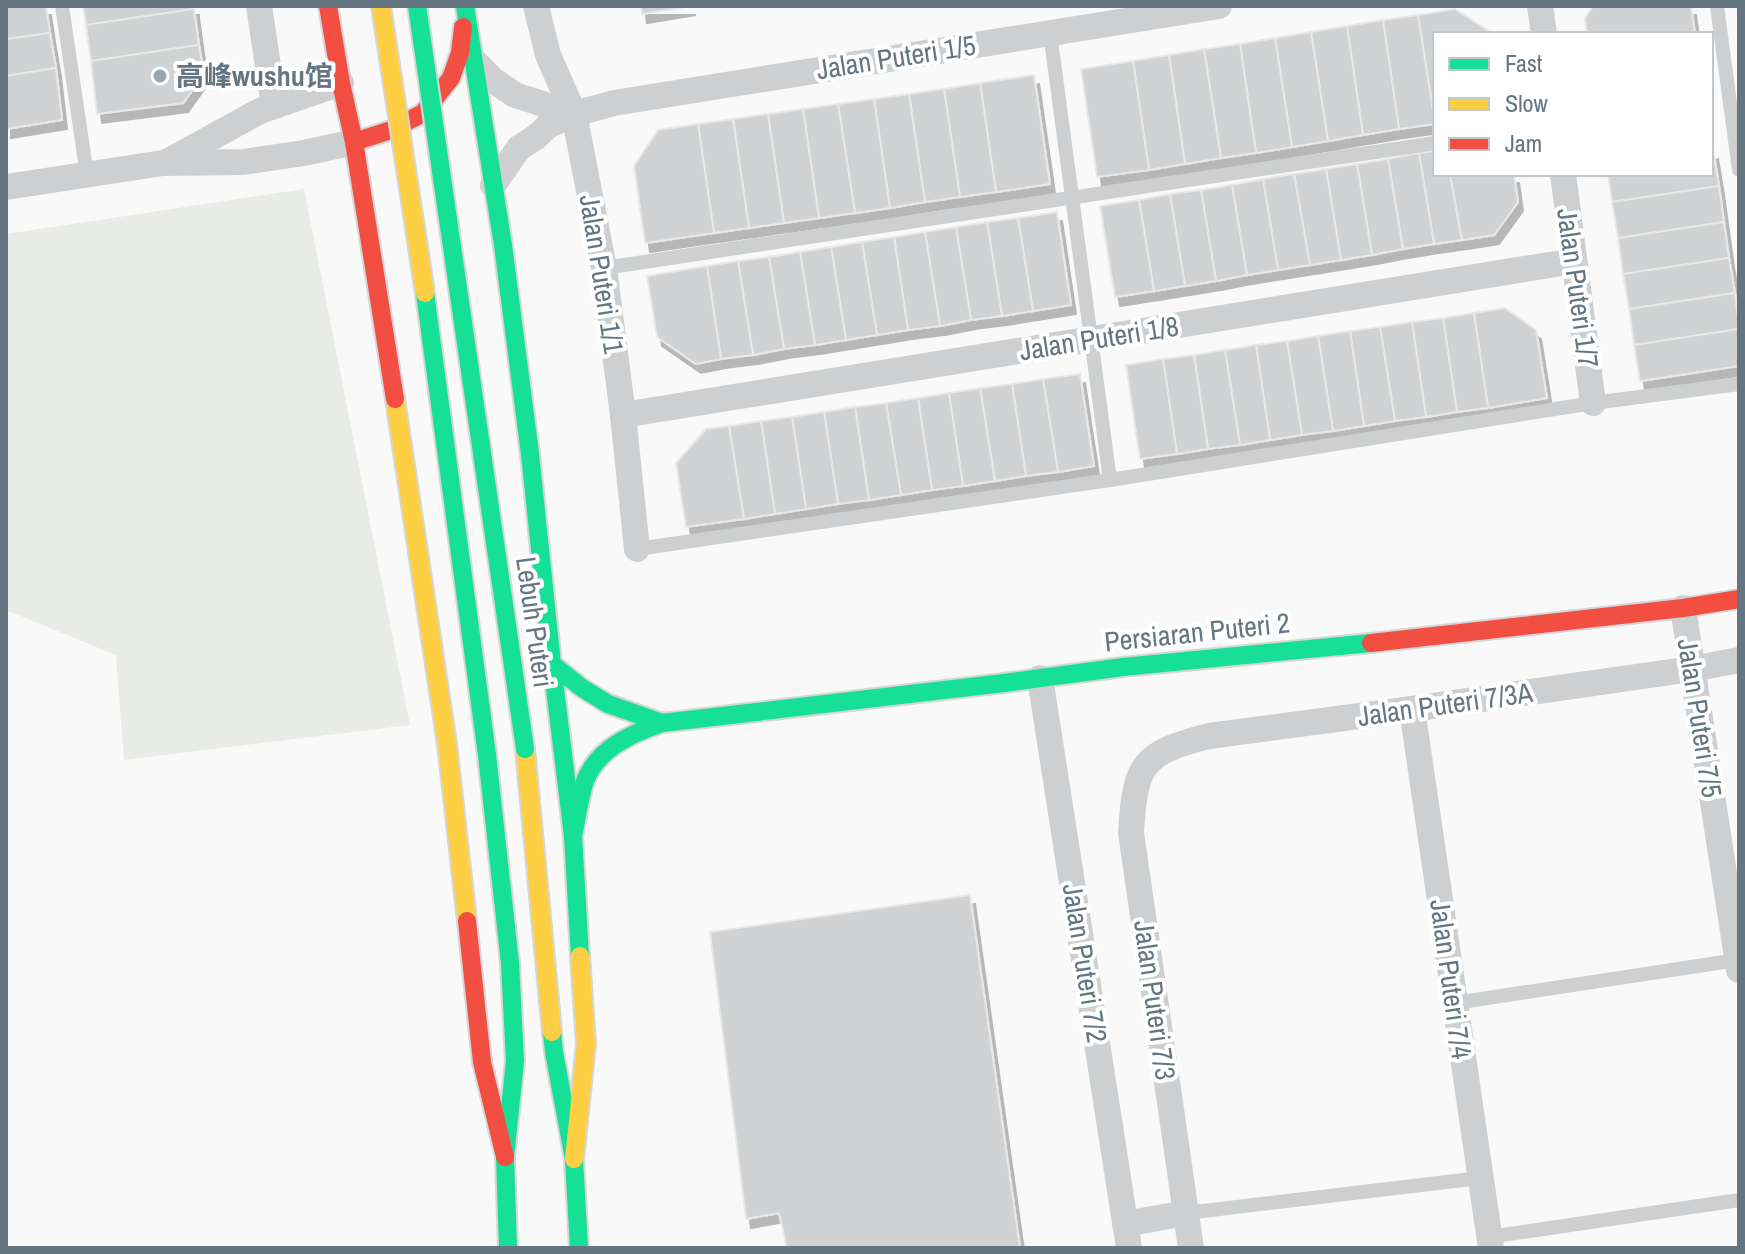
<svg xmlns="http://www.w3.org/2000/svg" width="1745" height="1254" viewBox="0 0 1745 1254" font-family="'Archivo Narrow','Noto Sans SC',sans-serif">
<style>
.green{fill:#e8ebe6}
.building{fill:#d0d2d3;stroke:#e8e8e8;stroke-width:2;filter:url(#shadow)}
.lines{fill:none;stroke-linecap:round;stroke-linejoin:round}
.fast-casing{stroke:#d5d6d7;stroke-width:22}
.slow-casing{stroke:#d5d6d7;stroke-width:22}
.jam-casing{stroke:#d5d6d7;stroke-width:22}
.lane{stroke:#cecfd0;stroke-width:14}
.street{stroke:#cecfd0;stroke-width:26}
.fast{stroke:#16e098;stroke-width:18}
.slow{stroke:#ffcf43;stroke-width:18}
.jam{stroke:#f24e42;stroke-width:18}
.fast-bridge-casing{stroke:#d5d6d7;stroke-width:22;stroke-linecap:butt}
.slow-bridge-casing{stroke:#d5d6d7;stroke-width:22;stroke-linecap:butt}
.fast-bridge{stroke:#16e098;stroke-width:18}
.slow-bridge{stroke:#ffcf43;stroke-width:18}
.poi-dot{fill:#99a4ac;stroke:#fff;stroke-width:3}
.labels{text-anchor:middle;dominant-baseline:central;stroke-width:8;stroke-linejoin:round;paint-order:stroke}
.street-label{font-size:28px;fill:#657683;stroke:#fff}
.poi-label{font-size:28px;font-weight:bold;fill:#657683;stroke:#fff;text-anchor:start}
</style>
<defs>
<filter id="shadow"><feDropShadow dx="5" dy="9" stdDeviation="0" flood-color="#0004"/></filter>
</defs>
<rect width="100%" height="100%" fill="#f9f9f9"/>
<path class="green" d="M304 189 410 725 124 760 116 655 6 610V234Z"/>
<g class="building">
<path d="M6 6H46L50 33 6 39Z"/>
<path d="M83 6H194V9L86 25Z"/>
<path d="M641 6H691L642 14Z"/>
<path d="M1593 6H1691L1695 34H1587L1585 18Z"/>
<path d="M194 9 199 45 91 61 86 25Z"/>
<path d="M1455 9 1493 34H1435V124L1418 15Z"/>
<path d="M1418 15 1435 124 1399 129 1383 20Z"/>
<path d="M1383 20 1399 129 1363 135 1347 26Z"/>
<path d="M1347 26 1363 135 1328 141 1311 32Z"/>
<path d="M1311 32 1328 141 1292 147 1275 38Z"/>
<path d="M50 33 56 68 6 76V39Z"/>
<path d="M1275 38 1292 147 1256 153 1240 44Z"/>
<path d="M1240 44 1256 153 1221 158 1204 49Z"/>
<path d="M199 45 204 74 183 103 97 114 91 61Z"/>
<path d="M1204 49 1221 158 1185 164 1169 55Z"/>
<path d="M1169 55 1185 164 1149 170 1133 61Z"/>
<path d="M1133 61 1149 170 1097 177 1081 69Z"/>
<path d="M56 68 62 120 6 129V76Z"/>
<path d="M1034 75 1050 184 996 192 980 83Z"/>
<path d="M980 83 996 192 960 197 944 89Z"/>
<path d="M944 89 960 197 925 202 909 94Z"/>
<path d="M909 94 925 202 890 208 874 99Z"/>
<path d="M874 99 890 208 855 213 838 104Z"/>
<path d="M838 104 855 213 819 218 803 109Z"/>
<path d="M803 109 819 218 784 223 768 114Z"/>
<path d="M768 114 784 223 749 228 733 119Z"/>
<path d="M733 119 749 228 714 233 698 124Z"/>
<path d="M698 124 714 233 645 243 634 166 658 130Z"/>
<path d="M1713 150 1719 186 1612 202 1608 174H1711V151Z"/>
<path d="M1435 151V174H1450L1462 240 1434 244 1419 153Z"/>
<path d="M1419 153 1434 244 1403 249 1388 159Z"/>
<path d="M1388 159 1403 249 1372 255 1357 164Z"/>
<path d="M1357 164 1372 255 1341 260 1326 169Z"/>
<path d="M1326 169 1341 260 1310 265 1294 174Z"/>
<path d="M1294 174 1310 265 1278 270 1263 179Z"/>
<path d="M1450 174H1514L1518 202 1494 235 1462 240Z"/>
<path d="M1263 179 1278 270 1247 275 1232 185Z"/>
<path d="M1232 185 1247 275 1216 281 1201 190Z"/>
<path d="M1719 186 1724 222 1618 238 1612 202Z"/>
<path d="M1201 190 1216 281 1185 286 1170 194Z"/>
<path d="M1170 194 1185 286 1154 291 1139 200Z"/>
<path d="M1139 200 1154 291 1115 297 1100 206Z"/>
<path d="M1057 212 1071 305 1033 311 1018 218Z"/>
<path d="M1018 218 1033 311 1002 316 987 222Z"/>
<path d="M987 222 1002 316 971 320 956 227Z"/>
<path d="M1724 222 1729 258 1623 274 1618 238Z"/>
<path d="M956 227 971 320 940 326 925 232Z"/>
<path d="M925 232 940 326 908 330 894 237Z"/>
<path d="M894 237 908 330 877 335 862 242Z"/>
<path d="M862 242 877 335 846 340 831 247Z"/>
<path d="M831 247 846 340 815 345 800 252Z"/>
<path d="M800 252 815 345 784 349 769 257Z"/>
<path d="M769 257 784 349 753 355 738 261Z"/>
<path d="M1729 258 1735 293 1629 309 1623 274Z"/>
<path d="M738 261 753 355 721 359 707 266Z"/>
<path d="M707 266 721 359 696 364 657 337 647 276Z"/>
<path d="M1735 293 1739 329 1634 345 1629 309Z"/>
<path d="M1505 308 1536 330 1547 398 1488 408 1474 313Z"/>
<path d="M1474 313 1488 408 1457 412 1443 318Z"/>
<path d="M1443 318 1457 412 1426 417 1412 322Z"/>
<path d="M1412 322 1426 417 1395 421 1380 327Z"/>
<path d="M1380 327 1395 421 1364 426 1350 331Z"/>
<path d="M1739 329V366L1640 381 1634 345Z"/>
<path d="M1350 331 1364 426 1333 431 1318 336Z"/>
<path d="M1318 336 1333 431 1302 435 1287 341Z"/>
<path d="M1287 341 1302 435 1270 440 1256 345Z"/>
<path d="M1256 345 1270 440 1240 445 1225 350Z"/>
<path d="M1225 350 1240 445 1208 449 1194 355Z"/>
<path d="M1194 355 1208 449 1177 454 1163 359Z"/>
<path d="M1163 359 1177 454 1140 459 1126 365Z"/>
<path d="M1080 374 1094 466 1058 472 1043 379Z"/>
<path d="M1043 379 1058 472 1026 476 1012 384Z"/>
<path d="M1012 384 1026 476 995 481 980 388Z"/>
<path d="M980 388 995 481 963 486 949 393Z"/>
<path d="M949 393 963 486 932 490 918 398Z"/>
<path d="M918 398 932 490 901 495 886 403Z"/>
<path d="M886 403 901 495 869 500 855 407Z"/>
<path d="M855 407 869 500 838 504 824 412Z"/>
<path d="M824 412 838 504 806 509 792 417Z"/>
<path d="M792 417 806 509 775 514 761 421Z"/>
<path d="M761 421 775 514 744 519 729 426Z"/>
<path d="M729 426 744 519 686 527 676 463 706 429Z"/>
<path d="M970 895 1020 1248H787L779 1213 746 1219 710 932Z"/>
</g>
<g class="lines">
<g class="fast-casing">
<g id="fast">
<path d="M465 6 503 245 530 454 552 664 573 836 580 956"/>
<path d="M552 664 582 688 608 704 662 723"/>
<path d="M487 755 510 963 515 1061 505 1157 508 1248"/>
<path d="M573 836C577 818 579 799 585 781 598 748 631 734 662 723L1004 683 1123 667 1371 643"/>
<path d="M552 1032 554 1052 574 1159 579 1248"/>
</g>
</g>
<g class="slow-casing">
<g id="slow">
<path d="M395 399 447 744 467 921"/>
<path d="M525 749 552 1032"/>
<path d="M574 1159 586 1044 580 956"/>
</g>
</g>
<g class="jam-casing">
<g id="jam">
<path d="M328 6 341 83 354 142 395 399"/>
<path d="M354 142 391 130 423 113 451 78 460 53 463 27"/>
<path d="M1371 643 1683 608 1739 599"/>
<path d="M467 921 482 1062 505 1157"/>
</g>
</g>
<g class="lane">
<path d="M62 6 87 175"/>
<path d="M1717 6 1739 170"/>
<path d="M1050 33 1110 480 1593 403 1739 384"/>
<path d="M604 268 1435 143"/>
<path d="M637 549 1110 480"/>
<path d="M1455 1003 1737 960"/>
<path d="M1186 1213 1480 1178"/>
<path d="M1489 1237 1739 1200"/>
</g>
<g class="street">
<path d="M259 6 274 106"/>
<path d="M536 6 548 55 574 114 604 268 623 415 637 549"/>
<path d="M1540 6 1544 34"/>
<path d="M475 62 493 80 515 95 574 114"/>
<path d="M167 162 260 111 341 83"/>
<path d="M1563 174 1593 403"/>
<path d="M493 185 519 148 536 137 549 125 574 114 614 103 1219 6"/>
<path d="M6 187 163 163 243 162 304 153 354 142"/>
<path d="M623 415 1574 261"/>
<path d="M1683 608 1739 970"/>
<path d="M1040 678 1129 1248"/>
<path d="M1412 709 1491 1248"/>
<path d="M1125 1224 1186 1213"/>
<path d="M1191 1248 1131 833C1135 764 1142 753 1209 736L1412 709 1692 669 1739 660"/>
</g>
<use href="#fast" class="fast"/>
<use href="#slow" class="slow"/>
<use href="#jam" class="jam"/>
<g class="fast-bridge-casing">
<g id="fast-bridge">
<path d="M417 6 525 749"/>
<path d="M425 293 487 755"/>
</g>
</g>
<g class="slow-bridge-casing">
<path id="slow-bridge" d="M381 6 425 293"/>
</g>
<use href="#fast-bridge" class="fast-bridge"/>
<use href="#slow-bridge" class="slow-bridge"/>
</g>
<circle class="poi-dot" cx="160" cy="76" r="8"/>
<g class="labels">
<g class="street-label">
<text transform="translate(896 57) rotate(-9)">Jalan Puteri 1/5</text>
<text transform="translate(602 274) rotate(81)">Jalan Puteri 1/1</text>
<text transform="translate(1578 288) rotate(82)">Jalan Puteri 1/7</text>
<text transform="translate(1099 338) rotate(-9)">Jalan Puteri 1/8</text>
<text transform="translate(535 622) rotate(82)">Lebuh Puteri</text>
<text transform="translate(1197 632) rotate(-6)">Persiaran Puteri 2</text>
<text transform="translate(1445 704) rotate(-8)">Jalan Puteri 7/3A</text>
<text transform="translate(1700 718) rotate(81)">Jalan Puteri 7/5</text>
<text transform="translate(1085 963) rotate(81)">Jalan Puteri 7/2</text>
<text transform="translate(1451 979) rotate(82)">Jalan Puteri 7/4</text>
<text transform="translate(1155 1000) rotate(82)">Jalan Puteri 7/3</text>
</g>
<g class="poi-label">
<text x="176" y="76">高峰wushu馆</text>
</g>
</g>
<rect width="1745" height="1254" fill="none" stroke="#657683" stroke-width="16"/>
<rect x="1433" y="32" width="280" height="144" fill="#ffffff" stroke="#c1c8cd" stroke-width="2"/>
<rect x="1449" y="58" width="40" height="12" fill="#16e098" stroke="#c1c8cd" stroke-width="2"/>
<text x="1505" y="72" font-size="24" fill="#657683">Fast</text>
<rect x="1449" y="98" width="40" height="12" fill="#ffcf43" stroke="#c1c8cd" stroke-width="2"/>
<text x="1505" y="112" font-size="24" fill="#657683">Slow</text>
<rect x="1449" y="138" width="40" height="12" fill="#f24e42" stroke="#c1c8cd" stroke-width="2"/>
<text x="1505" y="152" font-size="24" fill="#657683">Jam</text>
</svg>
